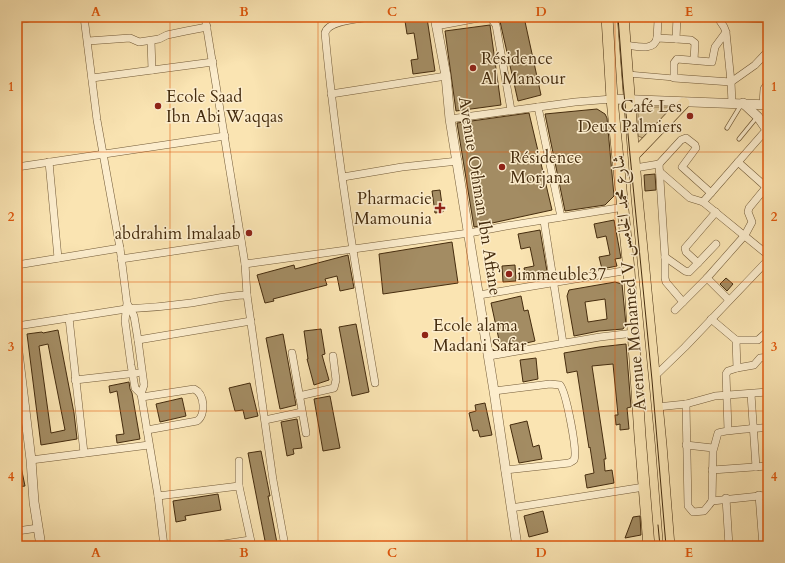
<svg xmlns="http://www.w3.org/2000/svg" width="785" height="563" viewBox="0 0 785 563" font-family="Cardo,Amiri,serif">
<style>
.green{fill:#dbc596;stroke:#907852}
.building{fill:#a38c63;stroke:#452c0e;fill-rule:evenodd}
.lines{fill:none;stroke-linecap:round;stroke-linejoin:round}
.service-casing{stroke:#725a37;stroke-width:5}
.pedestrian-casing{stroke:#725a37;stroke-width:6}
.minor-casing{stroke:#725a37;stroke-width:8}
.tertiary-casing{stroke:#725a37;stroke-width:10}
.primary-casing{stroke:#452c0e;stroke-width:12}
.service{stroke:#fcedcd;stroke-width:3.5}
.pedestrian{stroke:#fcedcd;stroke-width:5}
.minor{stroke:#fcedcd;stroke-width:7}
.tertiary{stroke:#fcedcd;stroke-width:9}
.primary{stroke:#fae4b2;stroke-width:11}
.tram{stroke:#452c0e;stroke-width:1}
.grid{fill:none;stroke:#e0570c;stroke-width:1;stroke-opacity:0.55}
.poi-dot{fill:#8f2418;stroke:#fcedcd;stroke-width:1.5}
.labels{text-anchor:middle;dominant-baseline:central;stroke-width:3;stroke-linejoin:round;paint-order:stroke}
.poi-label{font-size:17px;fill:#452c0e;stroke:#fcedcd;text-anchor:start}
.street-label{font-size:17px;fill:#452c0e;stroke:#fcedcd}
.neatline{fill:none;stroke:#e0570c;stroke-width:1.5}
.grid-label{font-size:13px;text-anchor:middle;font-weight:bold;fill:#e0570c}
</style>
<rect width="100%" height="100%" fill="#fae4b2"/>
<filter id="stains"><feTurbulence type="fractalNoise" baseFrequency=".005" numOctaves="4"/><feColorMatrix values="0 0 0 0 .2 0 0 0 0 .09 0 0 0 0 .02 0 0 0 .5 -.17"/></filter>
<radialGradient id="worn" r=".72"><stop offset=".6" stop-color="#630" stop-opacity="0"/><stop offset="1" stop-color="#630" stop-opacity=".3"/></radialGradient>
<path class="green" d="M638 107H669L671 110 643 138 638 136Z"/>
<g class="building">
<path d="M499 17H524L541 95 518 101Z"/>
<path d="M427 18 435 71 413 74 411 60 418 59 414 33 407 34 405 21Z"/>
<path d="M490 25 501 105 456 111 445 31Z"/>
<path d="M597 109 605 114 607 118 614 196 605 205 565 211 545 114Z"/>
<path d="M529 113 552 210 474 227 457 123Z"/>
<path d="M655 174 656 190 645 191 644 175Z"/>
<path d="M440 190 443 212 435 213 432 191Z"/>
<path d="M614 220 621 258 615 259 617 266 602 269 599 257 610 255 606 236 597 238 594 224Z"/>
<path d="M540 230 548 277 527 281 524 268 534 266 530 247 521 249 518 234Z"/>
<path d="M452 242 458 283 383 294 379 254Z"/>
<path d="M348 255 354 288 340 291 337 276 325 279 327 285 273 299 274 301 265 303 257 275 294 265 295 269Z"/>
<path d="M515 265 516 281 503 282 502 266Z"/>
<path d="M726 278 733 284 727 291 720 284Z"/>
<path d="M615 282 622 284 626 325 623 329 599 331 574 336 567 296 569 290ZM605 299 607 319 588 322 585 302Z"/>
<path d="M521 296 524 311 528 310 535 341 501 349 491 303Z"/>
<path d="M356 324 369 392 352 396 339 327Z"/>
<path d="M321 329 325 354 322 355 329 380 314 385 307 359H308L304 331Z"/>
<path d="M58 330 74 413 77 439 41 445 27 334 42 332 43 333ZM48 344 65 430 51 433 39 346Z"/>
<path d="M283 334 296 405 280 409 266 338Z"/>
<path d="M626 344 631 407 627 408 629 429 620 430V424L616 425 615 415H618L613 364 592 366 606 459H604L605 471 612 470 614 483 587 488 585 475 594 473 590 447 589 448 577 371 567 373 564 353 599 347Z"/>
<path d="M536 358 538 379 523 382 520 360Z"/>
<path d="M129 382 130 389 132 393 140 439 117 443 116 435 124 434 117 391 110 393 109 386Z"/>
<path d="M250 383 258 416 245 419 243 410 235 411 229 388Z"/>
<path d="M330 396 340 448 323 451 314 399Z"/>
<path d="M182 398 186 416 160 422 156 404Z"/>
<path d="M485 403 492 435 480 437 478 430 473 431 469 413 476 411 475 405Z"/>
<path d="M297 419 302 448 293 449 294 454 287 456 281 422Z"/>
<path d="M527 421 533 447 539 445 542 459 519 463 510 425Z"/>
<path d="M261 451 270 496H268L277 543 266 546 248 453Z"/>
<path d="M17 462H20L25 486 17 487Z"/>
<path d="M218 494 221 510 185 516 186 520 176 522 173 501Z"/>
<path d="M543 511 548 532 529 537 524 516Z"/>
<path d="M640 516 641 535 625 538 633 517Z"/>
</g>
<g class="lines">
<g class="service-casing">
<g id="service">
<path d="M727 128 741 105"/>
<path d="M739 139 757 117"/>
</g>
</g>
<g class="pedestrian-casing">
<path id="pedestrian" d="M628 74 674 78"/>
</g>
<g class="minor-casing">
<g id="minor">
<path d="M84 17 97 120 120 248 127 303 125 321 131 365 135 388 141 394"/>
<path d="M205 17 245 264 247 295 273 480 285 546"/>
<path d="M372 17C360 19 328 20 325 33 336 150 355 267 375 383"/>
<path d="M490 17 496 25 511 110"/>
<path d="M677 17 676 39 691 40 695 43 694 60"/>
<path d="M718 17 768 19"/>
<path d="M718 18 724 27 726 32 731 82 674 78V63L677 59 712 62 715 47 726 32"/>
<path d="M17 20 36 17"/>
<path d="M436 26 484 17"/>
<path d="M657 38 658 21"/>
<path d="M88 41 130 38 139 42 159 39 167 35 186 31 207 27"/>
<path d="M151 41 152 70"/>
<path d="M625 45C636 46 654 52 657 38L676 39"/>
<path d="M92 78 213 62"/>
<path d="M331 94 446 76"/>
<path d="M732 103 731 82 755 65 768 51"/>
<path d="M763 104 764 89 768 83"/>
<path d="M538 107 561 217"/>
<path d="M450 119 575 102 612 99"/>
<path d="M49 162 58 258"/>
<path d="M738 162 766 187"/>
<path d="M659 164 681 140 686 138 695 145 696 148 682 167 711 193"/>
<path d="M17 167 225 136"/>
<path d="M635 168 659 164 665 257V278L666 282 683 302"/>
<path d="M660 172 690 198 703 202 768 255"/>
<path d="M343 177 402 167 458 161"/>
<path d="M703 202 768 128"/>
<path d="M544 221 563 343"/>
<path d="M665 257 685 271 689 272 698 263 716 244"/>
<path d="M121 259 241 241"/>
<path d="M698 263 686 252 685 248 716 212"/>
<path d="M245 264 469 233 506 226 624 207"/>
<path d="M17 265 120 248"/>
<path d="M479 295 629 270"/>
<path d="M729 300 707 278 745 235 752 222 748 212 749 208 768 185"/>
<path d="M128 305 134 316 138 340 144 385 141 394 158 496 164 546"/>
<path d="M675 310 707 278"/>
<path d="M69 318 84 453"/>
<path d="M711 319 736 340H758L768 331"/>
<path d="M17 326 126 309C147 308 169 306 191 303 210 300 228 295 247 295"/>
<path d="M138 340 251 321"/>
<path d="M292 353 306 433"/>
<path d="M489 356 600 337 634 333"/>
<path d="M737 368 754 365 760 358 768 357"/>
<path d="M654 377 685 347 768 260"/>
<path d="M75 380 137 373"/>
<path d="M494 391 550 384 560 385C566 392 578 452 574 460 573 461 571 462 569 463L505 470"/>
<path d="M751 394 756 467"/>
<path d="M299 396 334 388 336 380 333 356"/>
<path d="M142 397 194 389C205 394 206 415 197 421L147 430"/>
<path d="M686 404 688 506 693 512 704 511 709 505 712 501 713 451 718 433C722 431 764 427 768 428"/>
<path d="M657 407 686 404 715 396 768 392"/>
<path d="M265 420 302 412"/>
<path d="M728 430 726 374 728 371 737 368 736 340"/>
<path d="M686 445 713 448"/>
<path d="M31 460 149 445"/>
<path d="M239 461V486"/>
<path d="M712 470 768 466"/>
<path d="M759 495 763 546"/>
<path d="M158 496 239 486 252 546"/>
<path d="M726 498 729 546"/>
<path d="M712 501 768 495"/>
<path d="M511 508 644 487"/>
<path d="M17 531 38 528"/>
<path d="M211 546 250 540"/>
</g>
</g>
<g class="tertiary-casing">
<g id="tertiary">
<path d="M435 17 446 76 450 119 494 391 517 546"/>
<path d="M612 99 768 105"/>
<path d="M743 103 758 117 767 130"/>
<path d="M17 344 31 460 34 502 41 546"/>
</g>
</g>
<g class="primary-casing">
<g id="primary">
<path d="M607 17 612 99 629 270 640 436 649 546"/>
<path d="M623 17 637 198 661 445 669 546"/>
<path d="M634 155 684 103"/>
</g>
</g>
<use href="#service" class="service"/>
<use href="#pedestrian" class="pedestrian"/>
<use href="#minor" class="minor"/>
<use href="#tertiary" class="tertiary"/>
<use href="#primary" class="primary"/>
<g class="tram">
<path d="M618 17 623 83 652 380 666 546"/>
<path d="M658 525 660 546"/>
</g>
</g>
<path class="grid" d="M170 17V546M318 17V546M467 17V546M615 17V546M17 152H768M17 282H768M17 411H768"/>
<g class="poi-dot">
<circle cx="473" cy="68" r="4"/>
<circle cx="158" cy="106" r="4"/>
<circle cx="690" cy="116" r="4"/>
<circle cx="502" cy="167" r="4"/>
<path d="M438 202h4v4h4v4h-4v4h-4v-4h-4v-4h4z"/>
<circle cx="249" cy="233" r="4"/>
<circle cx="509" cy="274" r="4"/>
<circle cx="425" cy="335" r="4"/>
</g>
<g class="labels">
<g class="poi-label">
<text x="481" y="58">Résidence<tspan x="481" dy="20">Al Mansour</tspan></text>
<text x="166" y="96">Ecole Saad<tspan x="166" dy="20">Ibn Abi Waqqas</tspan></text>
<text x="682" y="106" text-anchor="end">Café Les<tspan x="682" dy="20">Deux Palmiers</tspan></text>
<text x="510" y="157">Résidence<tspan x="510" dy="20">Morjana</tspan></text>
<text x="432" y="198" text-anchor="end">Pharmacie<tspan x="432" dy="20">Mamounia</tspan></text>
<text x="241" y="233" text-anchor="end">abdrahim lmalaab</text>
<text x="517" y="274">immeuble37</text>
<text x="433" y="325">Ecole alama<tspan x="433" dy="20">Madani Safar</tspan></text>
</g>
<g class="street-label">
<text transform="translate(480 196) rotate(81)">Avenue Othman Ibn Affane</text>
<text transform="translate(629 283) rotate(-95)">Avenue Mohamed V شارع محمد الخامس</text>
</g>
</g>
<rect width="785" height="563" fill="none" stroke="#fae4b2" stroke-width="44"/>
<rect x="22" y="22" width="741" height="519" class="neatline"/>
<g class="grid-label">
<text x="96" y="16">A</text>
<text x="244" y="16">B</text>
<text x="392" y="16">C</text>
<text x="541" y="16">D</text>
<text x="689" y="16">E</text>
<text x="11" y="91">1</text>
<text x="774" y="91">1</text>
<text x="11" y="221">2</text>
<text x="774" y="221">2</text>
<text x="11" y="351">3</text>
<text x="774" y="351">3</text>
<text x="11" y="481">4</text>
<text x="774" y="481">4</text>
<text x="96" y="557">A</text>
<text x="244" y="557">B</text>
<text x="392" y="557">C</text>
<text x="541" y="557">D</text>
<text x="689" y="557">E</text>
</g>
<rect width="100%" height="100%" filter="url(#stains)"/>
<rect width="100%" height="100%" fill="url(#worn)"/>
</svg>
